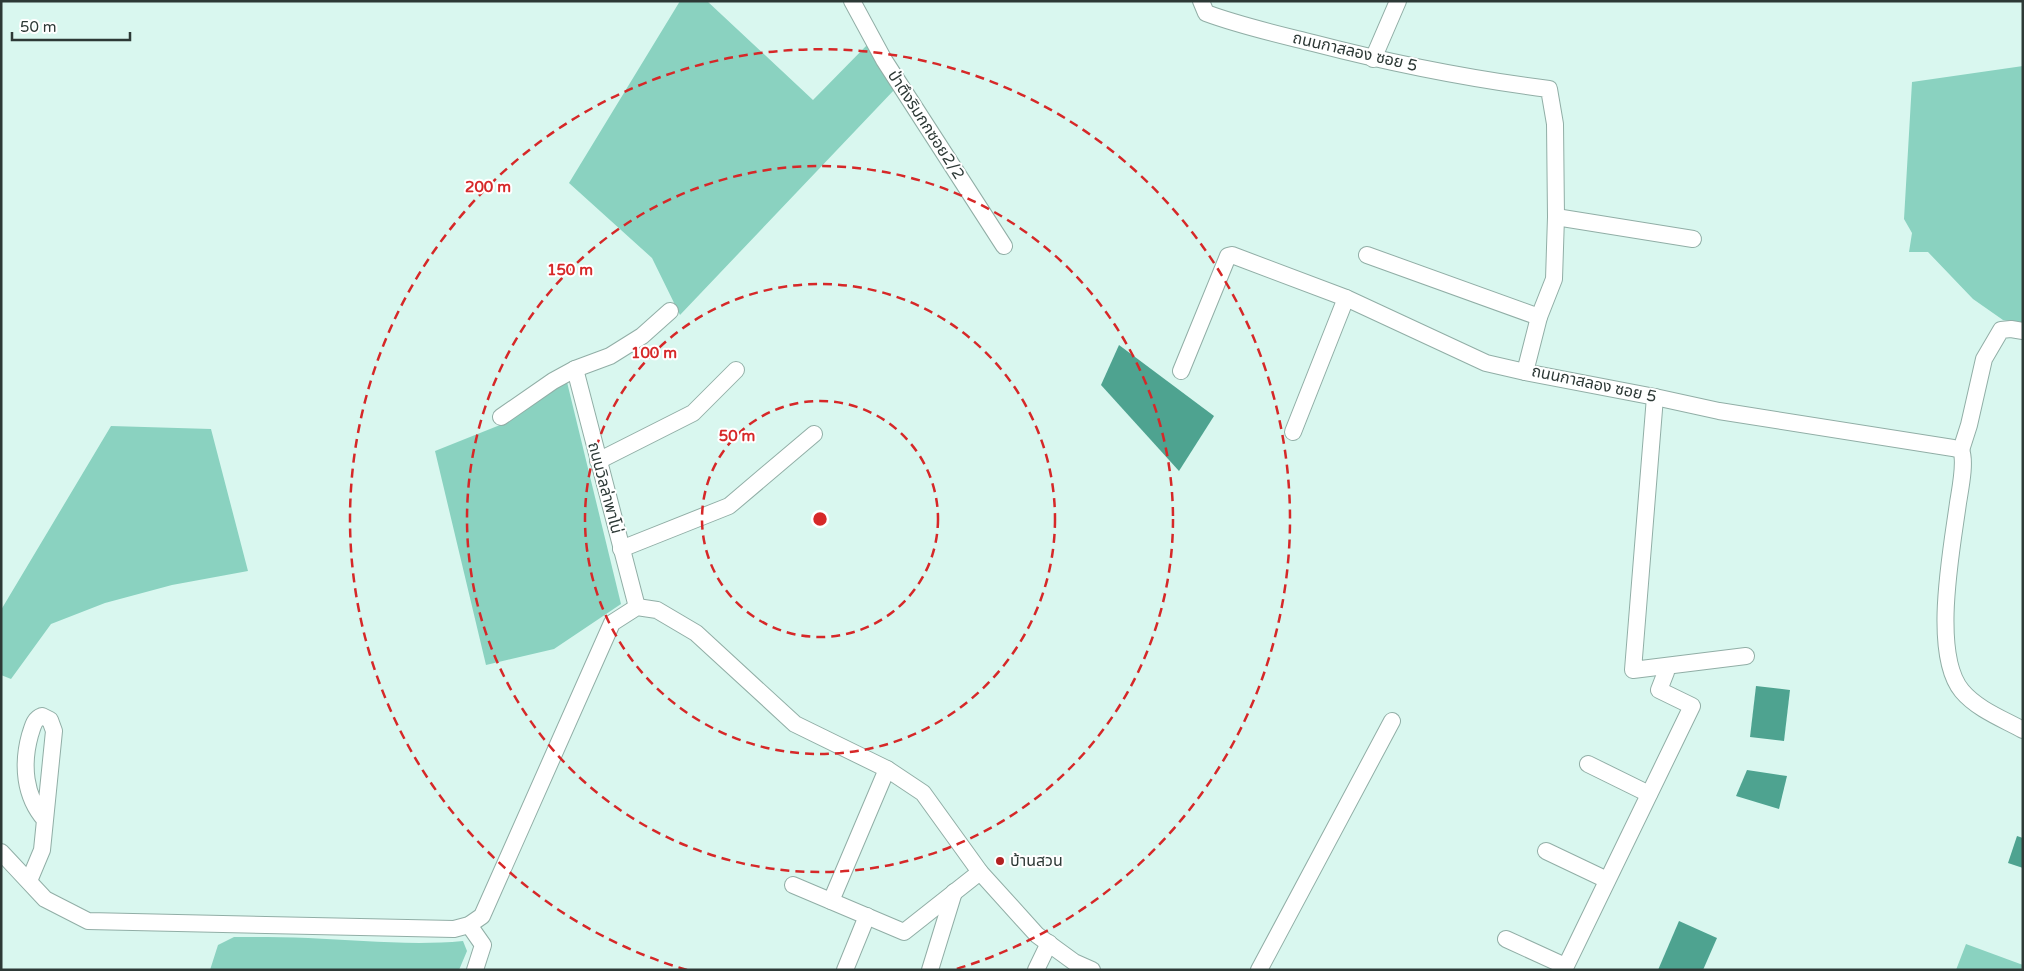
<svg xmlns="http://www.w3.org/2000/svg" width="2024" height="971" viewBox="0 0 2024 971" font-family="'Varela Round','Noto Sans Thai',sans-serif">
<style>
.green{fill:#8ad2c0}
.water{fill:#4ea390}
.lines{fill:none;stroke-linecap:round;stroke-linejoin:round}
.minor-casing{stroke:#91aea6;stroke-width:18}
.minor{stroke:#fff;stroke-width:16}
.ring{fill:none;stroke:#d62828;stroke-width:2.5;stroke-dasharray:9 6}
.poi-dot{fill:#b22121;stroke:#fff;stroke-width:2}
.labels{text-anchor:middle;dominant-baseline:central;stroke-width:4;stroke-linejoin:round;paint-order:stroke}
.street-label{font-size:16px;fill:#2d3936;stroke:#fff}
.poi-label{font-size:16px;fill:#2d3936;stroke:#fff;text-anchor:start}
.centre{fill:#d62828;stroke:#fff;stroke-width:2.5}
.ring-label{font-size:15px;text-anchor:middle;font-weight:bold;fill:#d62828;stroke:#fff;stroke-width:4;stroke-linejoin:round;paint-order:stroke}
</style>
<rect width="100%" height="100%" fill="#d9f7ef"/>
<g class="green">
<path d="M680 1H707L813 100 869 43 895 89 680 315 652 258 569 183Z"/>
<path d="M2023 66V324L2003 320 1973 299 1928 252H1909L1912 233 1904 219 1912 82Z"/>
<path d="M567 382 621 604 554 649 486 665 435 451 500 425Z"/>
<path d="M111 426 211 429 248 571 172 585 105 603 51 624 11 679 1 675V610Z"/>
<path d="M234 937C259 937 283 937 308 938 359 940 411 946 463 941L467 951 459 970H210L218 945Z"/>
<path d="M1966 944 2023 965V970H1956Z"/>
</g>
<g class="water">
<path d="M1119 345 1214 416 1179 471 1101 385Z"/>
<path d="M1756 686 1790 690 1784 741 1750 737Z"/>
<path d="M1747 770 1787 776 1779 809 1736 796Z"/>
<path d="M2017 836 2023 838V868L2008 863Z"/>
<path d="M1679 921 1717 938 1703 970H1658Z"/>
</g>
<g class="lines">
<g class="minor-casing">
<g id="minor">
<path d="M852 1 884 60 1004 246"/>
<path d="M1201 1 1206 13C1241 26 1277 34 1313 43 1390 63 1470 79 1549 89L1555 124 1556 217 1554 279 1539 317 1525 372 1655 397 1719 411 1953 448 1961 450C1966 462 1960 490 1958 503 1952 548 1931 654 1962 691 1977 709 2003 719 2023 730"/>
<path d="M1373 59 1398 1"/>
<path d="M1556 217 1693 239"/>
<path d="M1367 255 1539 317"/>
<path d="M575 369 637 607"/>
<path d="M1181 371 1228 256 1232 255 1346 298 1486 363 1525 372"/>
<path d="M1655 397 1633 670 1746 656"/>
<path d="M501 417 553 381 575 369 610 356 642 336 670 311"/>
<path d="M1293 432 1346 298"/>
<path d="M1961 450 1969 425 1984 359 2001 330 2011 329 2023 331"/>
<path d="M598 461 693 413 736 370"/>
<path d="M621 549 729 506 814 434"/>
<path d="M1588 764 1649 794"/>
<path d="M1546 851 1607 880"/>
<path d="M1 852 45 899 88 921 454 929 469 925 482 916 612 623 637 607 657 610 696 633 795 724 887 769 923 793 980 872 1037 935 1074 962 1092 970"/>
<path d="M29 881 42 850 54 731 50 720 42 716C34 719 33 726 30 735 22 764 24 796 45 820"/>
<path d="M793 885 904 932 980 872"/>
<path d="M831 901 887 769"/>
<path d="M469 925 483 945 475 970"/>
<path d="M1506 939 1565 966"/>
<path d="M845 970 867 916"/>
<path d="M930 970 954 892"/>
<path d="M1036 970 1049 943"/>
<path d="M1259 970 1392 721"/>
<path d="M1564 970 1692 706 1659 690 1666 672"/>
</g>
</g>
<use href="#minor" class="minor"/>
</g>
<g class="ring">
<circle cx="820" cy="519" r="118"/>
<circle cx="820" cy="519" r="235"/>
<circle cx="820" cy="519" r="353"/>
<path d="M687 970A470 470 0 1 1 953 970"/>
</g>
<circle class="poi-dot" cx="1000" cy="861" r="5"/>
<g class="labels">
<g class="street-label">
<text transform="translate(1355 52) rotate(13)">ถนนกาสลอง ซอย 5</text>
<text transform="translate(926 125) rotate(57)">ป่าตึงริมกกซอย2/2</text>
<text transform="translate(1594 384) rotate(12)">ถนนกาสลอง ซอย 5</text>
<text transform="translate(605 488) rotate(75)">ถนนวิลล่าพาโน่</text>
</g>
<g class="poi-label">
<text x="1010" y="861">บ้านสวน</text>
</g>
</g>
<circle cx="820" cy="519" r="8" class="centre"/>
<g class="ring-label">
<text x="488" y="192">200 m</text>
<text x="570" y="275">150 m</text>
<text x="654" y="358">100 m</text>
<text x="737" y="441">50 m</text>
</g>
<rect width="2024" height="971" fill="none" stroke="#2d3936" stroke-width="5"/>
<path d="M12 32v8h118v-8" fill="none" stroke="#2d3936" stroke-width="2.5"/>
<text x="20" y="32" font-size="15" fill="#2d3936" stroke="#ffffff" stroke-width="4" paint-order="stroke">50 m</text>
</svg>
